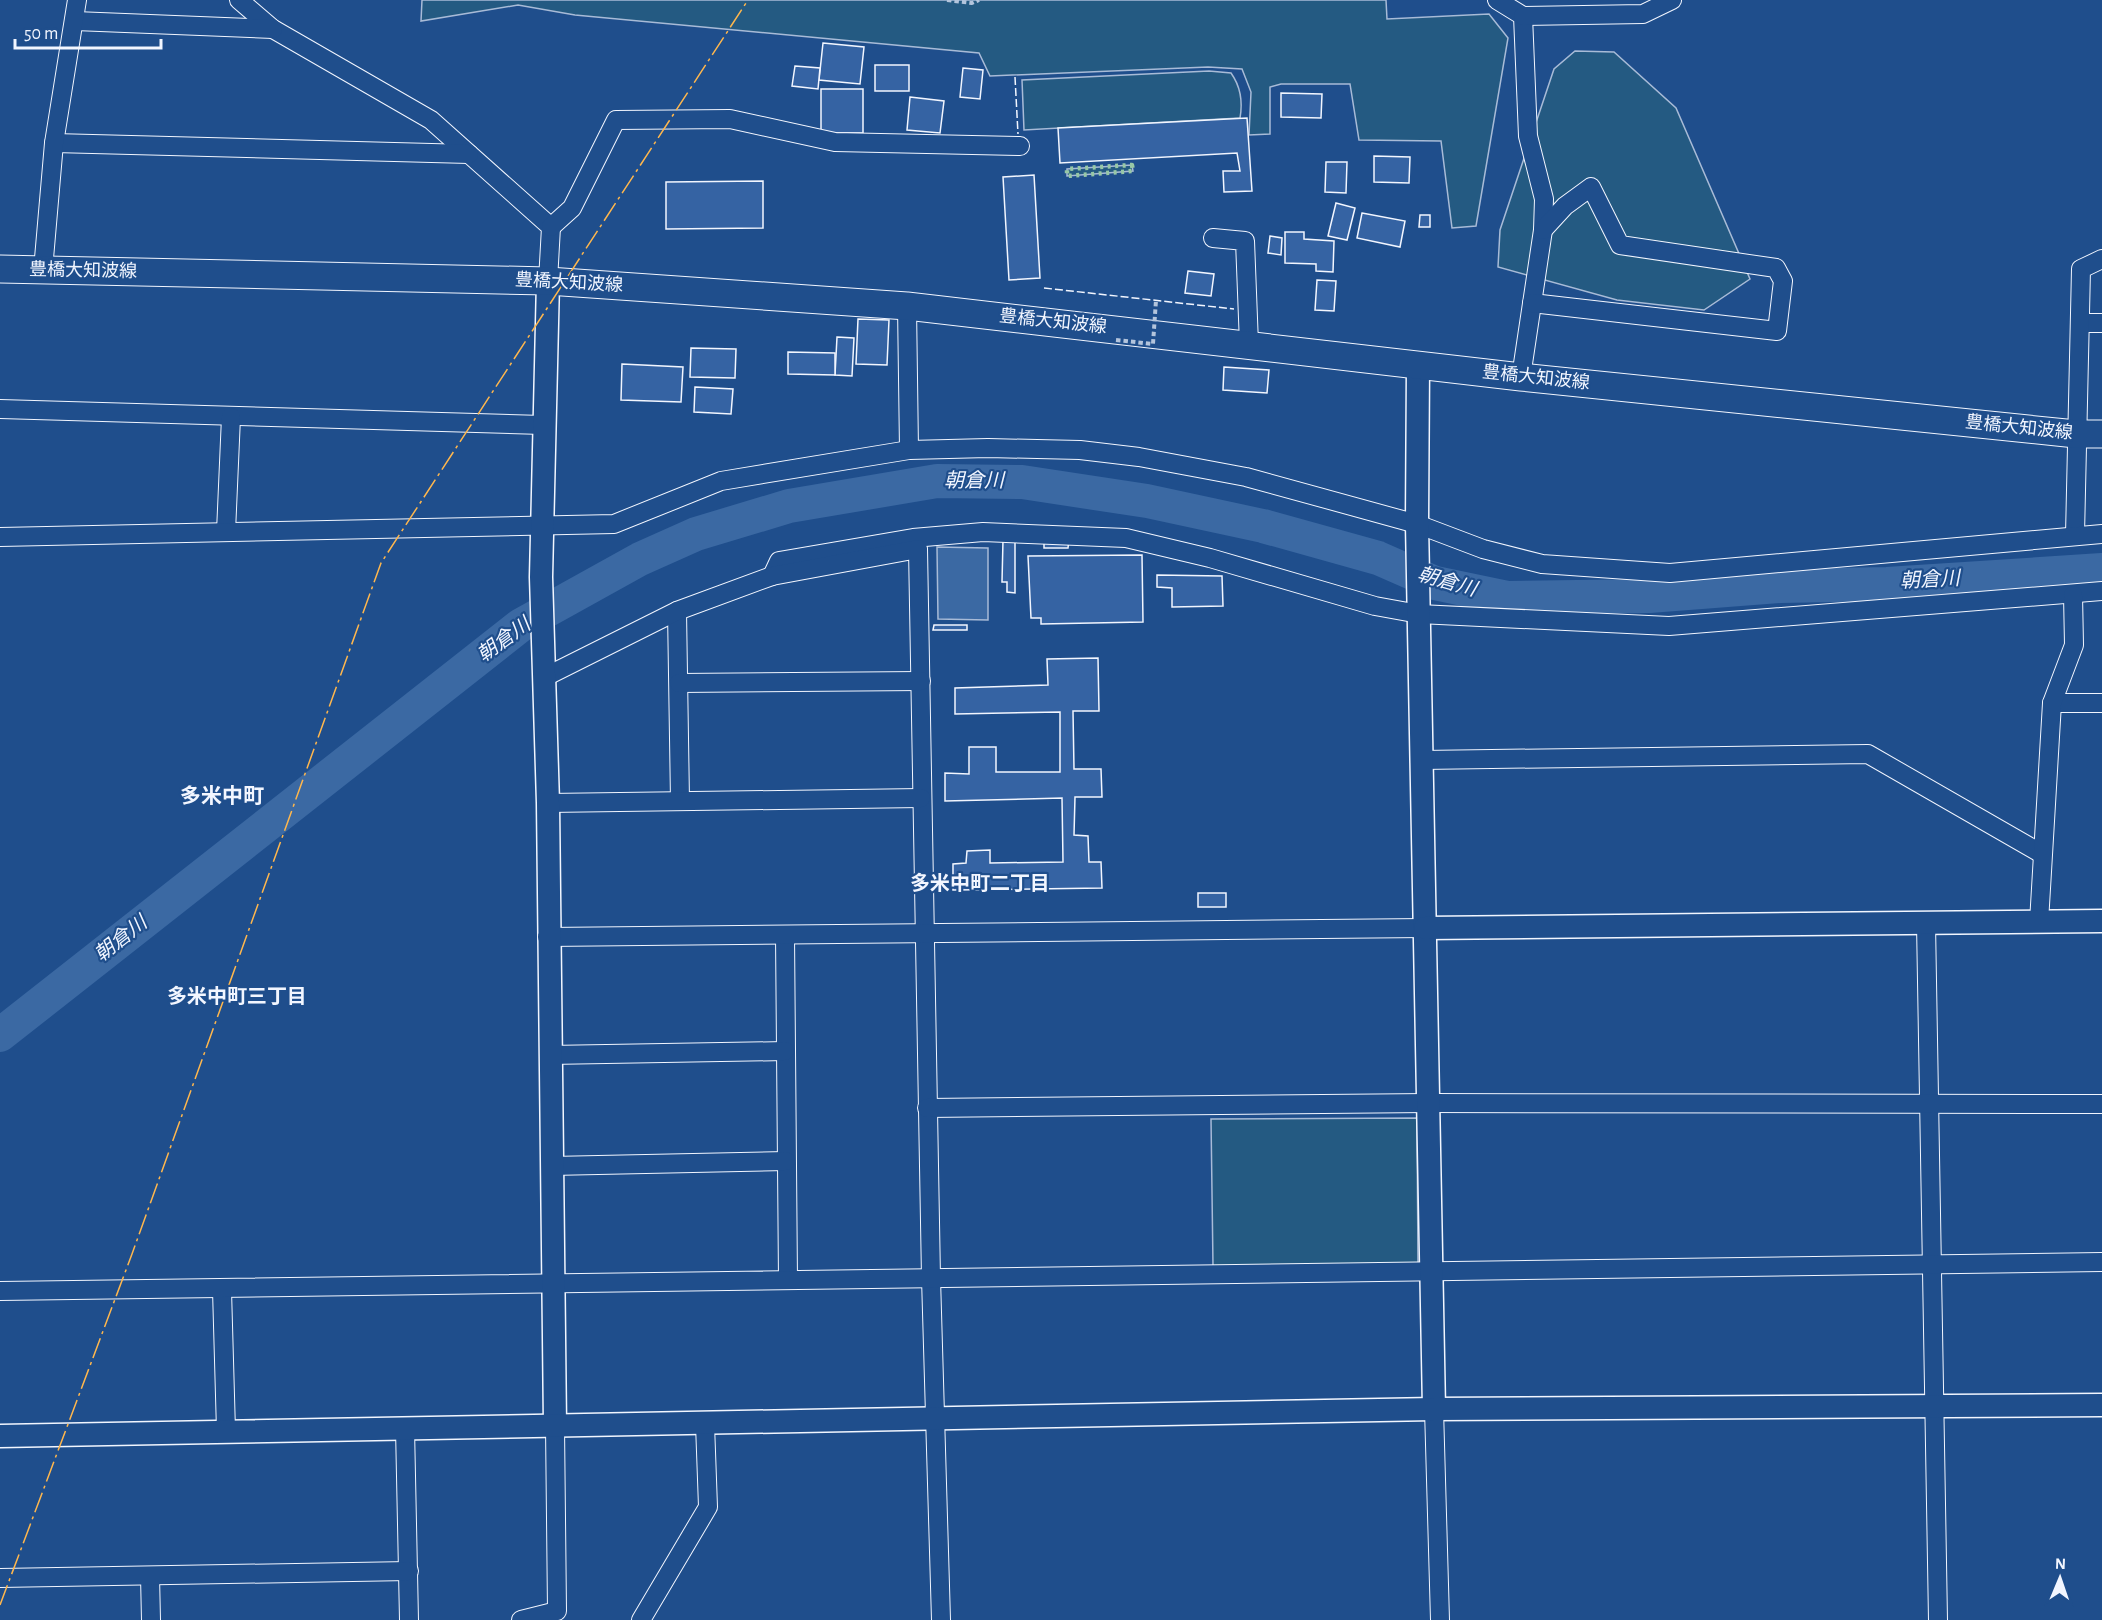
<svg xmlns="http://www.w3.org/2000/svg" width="2102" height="1620" viewBox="0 0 2102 1620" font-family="'Alegreya Sans','Noto Sans JP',sans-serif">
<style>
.green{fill:#245a82;stroke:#a8bbd7;stroke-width:1.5}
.water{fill:#3b69a3;stroke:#a8bbd7;stroke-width:1.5}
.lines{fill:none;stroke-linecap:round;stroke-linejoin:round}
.river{stroke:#3b69a3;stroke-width:34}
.building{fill:#3563a3;stroke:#f2f6ff;stroke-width:1.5}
.minor-casing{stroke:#f2f6ff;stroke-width:20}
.tertiary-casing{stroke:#f2f6ff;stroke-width:25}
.primary-casing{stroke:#f2f6ff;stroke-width:29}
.path{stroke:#b3c4dc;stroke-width:4;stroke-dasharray:4.5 3;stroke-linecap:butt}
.minor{stroke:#1f4e8c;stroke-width:18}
.tertiary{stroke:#1f4e8c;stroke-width:22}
.primary{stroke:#1f4e8c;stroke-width:27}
.path-bridge{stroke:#b3c4dc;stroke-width:4;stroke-dasharray:4.5 3;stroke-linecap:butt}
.hedge{stroke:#97c8a6;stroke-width:4.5;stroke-dasharray:3 4.5;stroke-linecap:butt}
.fence{stroke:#f2f6ff;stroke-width:1.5;stroke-dasharray:8 3;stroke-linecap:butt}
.power{stroke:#ffb74d;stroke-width:1.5;stroke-dasharray:21 4.5 3 4.5;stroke-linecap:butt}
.labels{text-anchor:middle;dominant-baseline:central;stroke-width:4.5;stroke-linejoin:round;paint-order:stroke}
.street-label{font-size:18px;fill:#f2f6ff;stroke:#1f4e8c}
.water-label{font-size:20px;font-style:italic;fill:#f2f6ff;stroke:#1f4e8c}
.neighbourhood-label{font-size:20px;font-weight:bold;fill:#f2f6ff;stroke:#1f4e8c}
.quarter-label{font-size:21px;font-weight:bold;fill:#f2f6ff;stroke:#1f4e8c}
</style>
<rect width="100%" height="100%" fill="#1f4e8c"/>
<g class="green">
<path d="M422 0H1386L1387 19 1489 14 1508 38 1476 226 1452 228 1441 141 1359 140 1350 84H1281L1270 87V134L1249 135 1251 92 1242 69 1208 67 990 76 979 53 575 15 518 5 421 21Z"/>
<path d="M1575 51 1614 52 1676 108 1750 279 1704 310 1617 300 1498 267 1500 230 1554 69Z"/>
<path d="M1209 71 1231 73C1241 87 1243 101 1240 118L1024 130 1022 80Z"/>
<path d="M1132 165 1133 171 1067 176V169Z"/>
<path d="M1417 1118 1418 1265 1213 1266 1211 1119Z"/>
</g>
<path class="water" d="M937 547 988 548V620L938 619Z"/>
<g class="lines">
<path class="river" d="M0 1035 521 625 640 559 696 534 789 506 937 481 1022 482 1147 501 1263 526 1378 558 1435 583 1507 598 1649 596 1780 586 1887 584 2102 570"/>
</g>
<g class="building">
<path d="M823 43 864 47 860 84 819 80Z"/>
<rect x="875" y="65" width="34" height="26"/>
<path d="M795 66 820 68 818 89 792 86Z"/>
<path d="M963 68 983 70 980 99 960 97Z"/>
<rect x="821" y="89" width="42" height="44"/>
<path d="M1281 93 1322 94 1321 118 1281 117Z"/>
<path d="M910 97 944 101 940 133 907 130Z"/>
<path d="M1247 118 1252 191 1224 192 1223 171H1240L1237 153 1060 163 1058 128Z"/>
<path d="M1374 156 1410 157 1409 183 1374 182Z"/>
<path d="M1326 162H1347L1346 193 1325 192Z"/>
<path d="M1034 175 1040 278 1009 280 1003 177Z"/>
<path d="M763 181V228L666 229V182Z"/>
<path d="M1336 203 1355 208 1347 240 1328 236Z"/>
<path d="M1362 213 1405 221 1400 247 1357 238Z"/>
<path d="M1420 215H1430V227H1419Z"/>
<path d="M1285 232H1304V239L1334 241 1333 272 1316 271V264L1285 263Z"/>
<path d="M1270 236 1282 238 1281 255 1268 253Z"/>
<path d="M1188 271 1214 274 1211 296 1185 293Z"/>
<path d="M1317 280 1336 281 1334 311 1315 310Z"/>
<path d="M858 319 889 320 887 365 856 364Z"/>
<path d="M837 337 854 338 852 376 835 375Z"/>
<path d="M691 348 736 349 735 378 690 377Z"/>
<path d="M788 352 835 353V375L788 374Z"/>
<path d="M622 364 683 367 681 402 621 400Z"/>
<path d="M1224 367 1269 370 1267 393 1223 390Z"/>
<path d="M695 387 733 389 731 414 694 412Z"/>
<path d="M1044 538 1069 539 1068 548H1044Z"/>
<path d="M1015 539V593L1007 592V582H1002L1003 540Z"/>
<path d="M1142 555 1143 622 1041 624V618H1031L1028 556Z"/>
<path d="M1157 575 1222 576 1223 606 1172 607V588L1157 587Z"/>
<path d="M934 625H967V630H933Z"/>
<path d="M1098 658 1099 711H1073L1074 769H1101L1102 797H1075L1074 835 1088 836 1089 862H1101L1102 888 953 890V864L966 863 967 851 990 850V863L1063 862 1062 798 945 801V773L969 774V747H996V772H1060V712L955 714V688L1048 685 1047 659Z"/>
<rect x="1198" y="893" width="28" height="14"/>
</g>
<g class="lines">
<g class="minor-casing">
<g id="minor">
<path d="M239 0 273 29 431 120 551 227 548 281"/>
<path d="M1497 0 1523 16 1528 136 1544 199 1543 230 1521 377"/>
<path d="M1523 16 1643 14 1672 0"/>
<path d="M75 21 273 29"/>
<path d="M54 143 469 154"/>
<path d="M551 227 572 208 616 120 730 119 835 142 1020 146"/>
<path d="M1213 238 1245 241 1249 344"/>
<path d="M43 270 54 143 77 0"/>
<path d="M1532 303 1777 331 1783 281 1776 268 1620 245 1591 187 1565 206 1543 230"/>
<path d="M907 306 909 450"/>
<path d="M2080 323H2102"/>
<path d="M0 409 543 425"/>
<path d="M226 532 231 417"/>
<path d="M2075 535 2081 269 2102 259"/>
<path d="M0 537 614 524 721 481 909 450 988 448 1080 450 1139 457 1246 477 1417 524 1483 549 1542 564 1670 573 2102 534"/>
<path d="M772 576 779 561 913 538 983 532 1126 538 1210 558 1375 606 1419 614 1669 626 2102 591"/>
<path d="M677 611 680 801"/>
<path d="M545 677 677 611 772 576 918 549 931 1278 941 1620"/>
<path d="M679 683 921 681"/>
<path d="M2052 703H2102"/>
<path d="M1422 760 1868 754 2042 854"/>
<path d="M548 803 921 798"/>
<path d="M2039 922 2052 703 2074 645 2073 595"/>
<path d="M1926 923 1938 1620"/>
<path d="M785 935 788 1280"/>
<path d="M547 937 1425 928"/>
<path d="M549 1055 785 1051"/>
<path d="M927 1108 1428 1103 2102 1104"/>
<path d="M551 1166 786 1161"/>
<path d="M222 1290 226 1431"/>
<path d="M0 1291 2102 1262"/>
<path d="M1434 1409 1440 1620"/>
<path d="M405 1428 409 1620"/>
<path d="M150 1576 151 1620"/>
<path d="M0 1578 409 1571"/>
<path d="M521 1620 557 1611 555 1426"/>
<path d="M641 1620 708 1507 705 1424"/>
</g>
</g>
<g class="tertiary-casing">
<g id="tertiary">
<path d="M548 281 541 577 548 803 555 1426"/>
<path d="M1418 364 1417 524 1434 1409"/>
<path d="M1425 928 2102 921"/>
<path d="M0 1436 1434 1409 2102 1405"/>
</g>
</g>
<g class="primary-casing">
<path id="primary" d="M0 269 548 281 907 306 1521 377 2076 434H2102"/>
</g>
<path class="path" d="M947 0 972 3 979 0"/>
<use href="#minor" class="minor"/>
<use href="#tertiary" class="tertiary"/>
<use href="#primary" class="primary"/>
<path class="path-bridge" d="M1116 340 1153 344 1156 300"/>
<path class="hedge" d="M1132 165 1133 171 1067 176V169Z"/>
<g class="fence">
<path d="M1015 77 1018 134"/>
<path d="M1044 288 1234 309"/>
</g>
<path class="power" d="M0 1605 132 1254 381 563 748 0"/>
</g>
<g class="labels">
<g class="street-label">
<text transform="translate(83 271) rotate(1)">豊橋大知波線</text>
<text transform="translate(569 283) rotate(3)">豊橋大知波線</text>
<text transform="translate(1053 322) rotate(6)">豊橋大知波線</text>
<text transform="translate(1536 378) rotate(6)">豊橋大知波線</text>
<text transform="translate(2019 428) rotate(6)">豊橋大知波線</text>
</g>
<g class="water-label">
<text x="974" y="481">朝倉川</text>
<text transform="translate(1930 580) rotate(-3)">朝倉川</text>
<text transform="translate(1447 582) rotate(16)">朝倉川</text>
<text transform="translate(504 640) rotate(-36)">朝倉川</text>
<text transform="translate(121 939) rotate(-38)">朝倉川</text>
</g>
<g class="neighbourhood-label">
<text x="980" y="884">多米中町二丁目</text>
<text x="237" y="997">多米中町三丁目</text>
</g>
<g class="quarter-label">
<text x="222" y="796">多米中町</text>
</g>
</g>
<g transform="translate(2060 1578) rotate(2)" stroke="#1f4e8c" stroke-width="4.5" paint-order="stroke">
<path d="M0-4.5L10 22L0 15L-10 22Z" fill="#f2f6ff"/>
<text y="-9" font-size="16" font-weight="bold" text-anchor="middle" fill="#f2f6ff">N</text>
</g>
<path d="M15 39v9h146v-9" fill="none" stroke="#f2f6ff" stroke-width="3"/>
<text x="24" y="39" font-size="18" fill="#f2f6ff" stroke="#1f4e8c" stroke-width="4.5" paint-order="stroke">50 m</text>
</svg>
